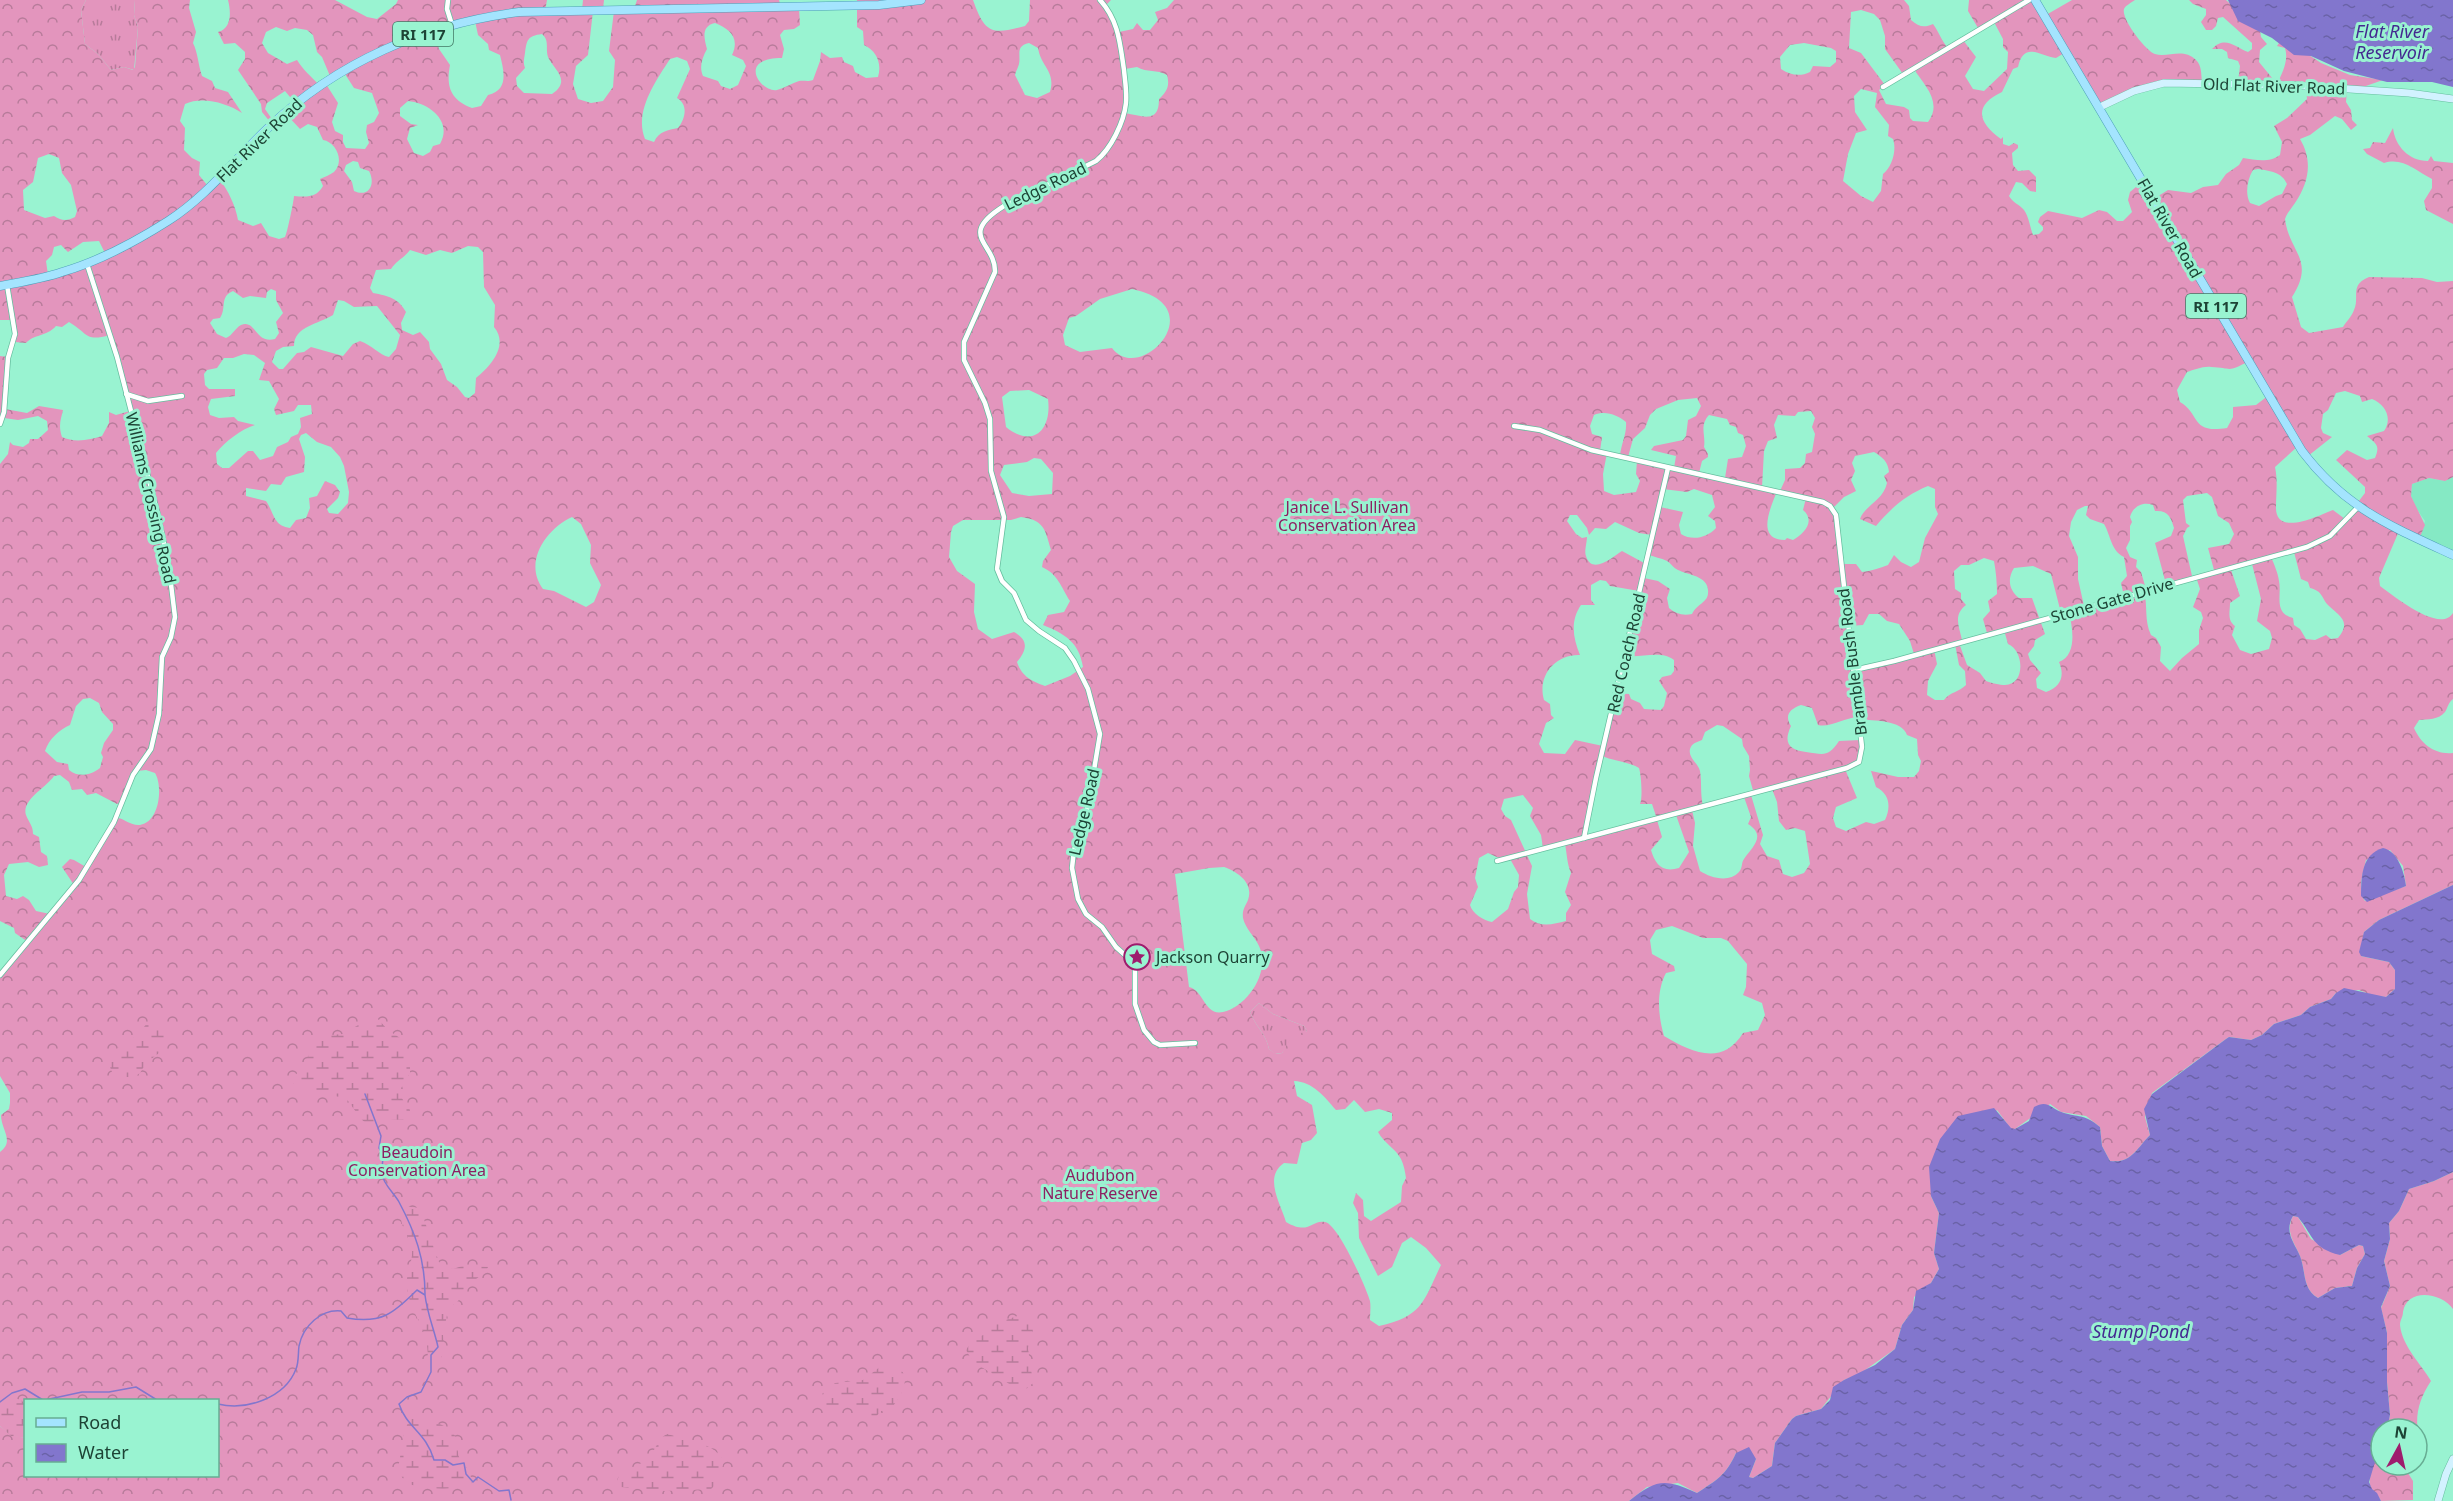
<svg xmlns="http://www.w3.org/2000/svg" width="2453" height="1501" viewBox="0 0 2453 1501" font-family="'Noto Sans',sans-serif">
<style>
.built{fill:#85e9c4}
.grass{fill:url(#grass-tufts)}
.forest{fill:url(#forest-crowns);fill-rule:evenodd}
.wetland{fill:url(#wetland-marsh)}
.water{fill:url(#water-ripples);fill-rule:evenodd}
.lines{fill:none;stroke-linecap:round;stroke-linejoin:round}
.stream{stroke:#8276cd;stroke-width:1.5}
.street-casing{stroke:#65be9e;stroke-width:6}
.secondary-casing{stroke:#65be9e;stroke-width:8}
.primary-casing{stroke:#4ea0b8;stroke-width:9}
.street{stroke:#fff;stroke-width:4.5}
.secondary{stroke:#d2f2ff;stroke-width:7}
.primary{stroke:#a4e4fe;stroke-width:8}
.labels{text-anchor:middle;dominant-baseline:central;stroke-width:6;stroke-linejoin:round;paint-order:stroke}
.shield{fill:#99f3d1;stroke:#427864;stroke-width:1.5}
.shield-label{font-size:15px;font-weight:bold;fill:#1d4335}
.street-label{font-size:16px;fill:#1d4335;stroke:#99f3d1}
.park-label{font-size:16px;fill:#8d1f62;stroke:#99f3d1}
.poi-label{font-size:16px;fill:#1d4335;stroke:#99f3d1;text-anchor:start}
.water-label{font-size:18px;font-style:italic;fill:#442990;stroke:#99f3d1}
</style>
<defs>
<pattern id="grass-tufts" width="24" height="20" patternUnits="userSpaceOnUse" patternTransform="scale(1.5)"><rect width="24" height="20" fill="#e395bd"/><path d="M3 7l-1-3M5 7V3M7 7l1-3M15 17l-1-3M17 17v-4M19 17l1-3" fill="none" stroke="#b77b9a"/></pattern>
<pattern id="forest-crowns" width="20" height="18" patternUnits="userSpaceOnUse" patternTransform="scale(1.5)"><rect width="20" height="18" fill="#e395bd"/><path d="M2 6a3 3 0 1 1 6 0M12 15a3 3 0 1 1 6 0" fill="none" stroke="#b77b9a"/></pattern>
<pattern id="wetland-marsh" width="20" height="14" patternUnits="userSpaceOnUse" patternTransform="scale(1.5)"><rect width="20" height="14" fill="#e395bd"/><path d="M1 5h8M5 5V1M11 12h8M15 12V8" fill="none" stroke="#b77b9a"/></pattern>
<pattern id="water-ripples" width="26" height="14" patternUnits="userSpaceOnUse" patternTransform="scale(1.5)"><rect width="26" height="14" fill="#8276cd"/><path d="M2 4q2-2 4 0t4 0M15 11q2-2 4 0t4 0" fill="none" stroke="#6a62a7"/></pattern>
</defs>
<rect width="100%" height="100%" fill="#99f3d1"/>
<path class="built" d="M2451 477H2453V554L2419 539 2425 521 2416 508 2411 496 2412 484 2429 478 2445 481Z"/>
<g class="grass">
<path d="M86 0H135L134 15 138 27 134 70 124 67 111 70 98 54 85 44 81 10Z"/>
<path d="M1259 1003 1273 1014 1304 1026 1307 1031 1291 1041 1282 1053 1275 1054 1269 1049C1266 1033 1255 1026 1250 1012Z"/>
</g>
<g class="forest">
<path d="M0 0H86L81 10 85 44 98 54 111 70 124 67 133 70 135 67 138 27 134 15 135 0H190L189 8 196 32 193 43C198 53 198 64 202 76L212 81 215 88 228 92 242 113C227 103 202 96 185 104L180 121 185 128 184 150 192 158 200 162 199 175 207 185 220 180C228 190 236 207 238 220L253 226 261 223 269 236 279 239 285 237C287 234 294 200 294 196 307 197 316 198 323 186L320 179C324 177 330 175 334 172 345 161 336 142 323 140L317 127 308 124 300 129 286 114 295 103 285 91 267 103 265 109 274 122 271 123 262 112 261 104 238 70 245 59V52L235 43 224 44 218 32C232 28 231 12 228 0H335L367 17 377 19 396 4 398 0H547L545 11 582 10 583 0H604L603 9 593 11 588 55 576 66 573 84 578 99 591 103 603 101 613 87 615 60 609 51 614 11 634 9 637 0H779L781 7 799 8 800 25 794 29 784 30 780 35 784 49 782 58C736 58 761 93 777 90 785 88 792 83 799 81 804 80 807 82 813 80L820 61 821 52 830 58 842 57 844 62 853 66 855 72 866 78 878 77C882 64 877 51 864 45L863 31 857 27V0H973C985 34 992 35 1025 26L1029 21 1030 0H1111L1106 5 1119 32 1133 29 1137 23 1143 30H1150L1158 20 1155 12 1167 8 1174 0H1904L1909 6 1911 20C1919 27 1924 28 1933 24 1939 32 1941 40 1948 48L1963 40 1976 57 1965 76 1973 89 1984 91 2007 69 2008 52 2003 47V39L1994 22 1978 28 1968 11 1969 0H2036L2046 15 2072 0H2135C2131 3 2126 5 2124 9 2121 19 2146 51 2155 54 2168 58 2183 47 2196 60 2202 66 2201 74 2202 82H2165L2101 107 2066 52 2056 58C2041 57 2024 40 2018 67L2013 69 2002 92C1974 105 1977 122 2001 139L2003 137V144L2009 146 2014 143 2018 145V148L2012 153 2013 165 2018 171 2029 170 2036 177V192L2030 191 2022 183 2016 182 2009 196C2013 203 2019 204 2024 210 2029 217 2030 227 2033 235L2039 234 2043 230V227L2038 222 2040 217 2048 211 2082 218 2099 210 2107 212 2117 221H2123L2132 212 2128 200 2130 192 2143 181 2155 198 2168 190 2191 193 2203 187 2218 185 2226 174 2239 165 2243 158C2256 160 2269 163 2280 155L2282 142 2274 126 2287 118 2307 99 2306 87 2238 82 2240 66 2238 61 2228 58 2227 52 2222 49H2212C2225 35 2235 47 2248 52L2252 49V43L2223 17 2218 18 2216 26 2212 30H2206L2201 22 2206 15V9L2193 4 2189 0H2226L2260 31 2261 37 2267 44 2260 50 2259 62 2277 84C2282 73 2289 61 2285 48L2277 46 2279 43 2306 53 2321 63 2350 75 2383 80 2363 87 2347 88 2346 102 2351 110 2352 120 2357 125 2351 130 2342 119 2335 116 2310 135 2300 139C2313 161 2309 182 2295 203 2291 209 2287 213 2285 219 2289 252 2316 260 2292 297L2301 327 2309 333 2343 327C2346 322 2352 316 2354 310 2360 297 2349 285 2369 277L2422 278 2437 282 2453 281V477L2445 481 2429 478 2412 484 2411 496 2425 525 2419 539 2399 531 2379 578 2380 586C2394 596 2440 634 2453 613V699C2448 703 2448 707 2445 712 2439 720 2427 719 2419 720L2414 728C2421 744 2435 755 2453 753V885L2379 920 2364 932 2361 956 2389 962 2395 970V989L2386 997 2374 996 2359 990 2336 993 2331 999 2310 1007 2301 1015 2274 1024 2262 1035 2251 1040 2229 1037 2226 1039 2152 1093 2145 1117 2150 1135C2137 1148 2131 1164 2110 1161L2102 1146 2100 1127 2086 1116 2061 1112 2050 1104 2015 1129H2011L1997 1110 1931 1196 1939 1213 1934 1253 1939 1269 1931 1283 1914 1297 1913 1310 1902 1325 1895 1349 1861 1373 1844 1380 1821 1409 1796 1416 1792 1419 1775 1443 1772 1466 1753 1478 1749 1477 1756 1459 1736 1453C1726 1475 1717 1480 1697 1493L1678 1483 1647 1487 1629 1501H0V1426L11 1435 25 1438 26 1476H218V1400H26L25 1426 0 1423V1152C15 1141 1 1130 1 1115L9 1109 10 1103V1093L0 1076V975L28 942 15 933 14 928 0 921V464L8 454 10 442 13 445 23 447 29 443 30 439H38L48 430 47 421 38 416 18 420 4 418 0 424V356L8 357 5 409 27 413 39 406 63 410C61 419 58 425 62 437 74 443 90 440 102 436L109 423V412L116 415 130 411 110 335C85 342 89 334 69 322L62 327 56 326C46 337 34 334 26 343L15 342 13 320H0ZM1861 10 1874 14 1880 20 1885 36V49L1903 74 1914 69C1924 85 1943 102 1928 122L1913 121 1910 118 1909 110 1904 107 1886 104 1879 90 1885 85 1861 53 1849 48 1851 12ZM475 21 478 35 488 44 489 50 500 55C504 71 509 90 488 95L481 106 472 108C450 100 446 86 450 65L439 49 433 30ZM715 23C730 29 740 38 732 55L743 60 746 66 738 85 730 89 721 86 718 81 703 76C699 67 702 58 707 49 704 38 701 26 715 23ZM276 27 287 31 295 28 307 30 313 35 317 52 322 57 330 76 343 71 354 88 372 93 379 113 374 122 367 125 366 132 369 143 365 149 346 148 343 142V135L335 131 332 122 338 103 326 84 319 85C311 76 303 70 297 60L287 64 268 53 262 43 266 32ZM542 34C550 41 545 48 548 57 554 70 572 80 552 94L524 93 517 86 516 78 525 68C523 62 524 60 525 53 527 40 527 36 542 34ZM1029 43 1038 48C1041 67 1056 71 1050 92L1037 98 1025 95 1015 75C1016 71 1018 68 1019 64 1021 55 1015 46 1029 43ZM1804 43 1831 48 1836 51V62L1830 67 1813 66 1810 72C1800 77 1790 75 1781 69L1780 57 1790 45ZM677 57 687 61 690 69 677 98C688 104 686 118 678 128 668 130 659 131 654 142L645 139C634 112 655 82 670 59ZM1137 67C1147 73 1157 69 1167 75 1170 86 1167 91 1159 99 1159 124 1143 116 1125 113V69ZM1861 89 1877 93 1875 107 1889 125 1888 136 1893 139C1897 150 1892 167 1883 174L1881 191 1873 202 1861 196 1843 181 1848 154 1856 133 1867 130 1855 112 1854 96ZM408 101C429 103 453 121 440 144L433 146 430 152 423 156 414 153 407 139 410 128 418 125 411 124 400 116V108ZM49 154 59 158 62 173 71 185 77 211 75 217C67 221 62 221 54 216L45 218 24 210 23 190 33 182 38 158ZM353 161 358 162 360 168 369 171C376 184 369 198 354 191L352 182 344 171 346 165ZM2258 169C2270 171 2282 172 2287 184L2282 194 2276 196 2259 206 2250 203C2245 194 2247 180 2253 170ZM99 241 106 255 48 275 46 261 52 255 54 247 61 245 68 252 83 242ZM468 246 478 247 483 252 484 287 495 305 494 327C509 345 491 366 476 378L475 393 469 398 465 397 457 387 447 380 441 364 430 349 429 342 420 332 413 335 402 330 401 323 406 312C398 298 389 296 373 293L370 288 376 270 391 269C396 261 404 258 410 250L426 255 440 250 452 253ZM271 289 276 291V300L283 313 276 322 279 333 275 339C255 344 256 319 241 325 235 328 233 335 226 338L217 334 210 323 213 319 220 318C227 308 219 297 233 291L243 298 250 296 266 298 267 292ZM1132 289C1215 306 1140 386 1112 348L1080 352 1065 345 1063 335 1069 318 1076 316 1100 299ZM338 300 344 301 354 307 377 306 400 335 396 349 389 357C379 355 372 345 360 341L353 344 343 356 311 347 304 352 297 353 283 369H279L272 362 276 351 283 347 294 346C294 326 319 324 333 315ZM244 354 254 355 265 363 259 380 269 381 279 399 274 409 276 415 294 411 298 405H311L312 414 300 418 301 427 298 434 291 437 288 442 277 447 273 456 260 460 253 451H248L229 468H222L217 464 216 453C225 442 241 429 255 425L238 421 234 417 219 418 210 415 208 407 211 399 235 396V389H209L205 385 204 374 207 370 217 368 224 358H233ZM2249 361 2269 395 2256 405 2233 407V417L2227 428C2190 434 2201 414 2180 402L2177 390 2187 372C2194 370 2203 366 2211 367 2233 368 2227 373 2249 361ZM1029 390 1048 399C1052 430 1033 449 1006 427L1002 397 1010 391ZM2345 391 2360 396 2362 402 2372 399C2385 404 2393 418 2384 431L2367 436C2377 444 2380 446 2375 458L2367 460 2347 450 2336 460 2365 487V493L2345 519 2333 510C2322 514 2276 538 2276 508 2276 494 2278 481 2275 467L2298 446 2308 456 2332 437 2323 433 2321 428 2323 414 2328 410 2336 393ZM1697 398 1701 406 1696 416 1688 420 1686 436 1683 440 1654 446 1651 450 1676 456 1674 468 1637 461 1636 474 1640 481 1636 492 1614 495 1604 491 1603 474 1607 453 1600 451 1602 437 1592 434 1590 426 1594 415C1605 410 1618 415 1626 422 1627 434 1621 444 1620 456L1628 457 1633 439 1645 428 1650 415 1656 409 1678 400ZM1811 411 1815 418 1812 427 1815 434 1812 452 1806 454 1805 463 1800 468 1785 469V480L1780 491 1806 498 1803 510C1816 521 1804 534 1793 540L1787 538 1785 540C1755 540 1771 507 1777 491L1762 487 1764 451 1768 441 1777 438 1774 425 1778 415 1795 416 1798 412ZM1709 415 1727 419 1730 425 1736 427 1738 433 1743 435 1746 446 1742 457 1728 459 1725 478 1699 473 1702 461 1708 457V454L1704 447C1706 435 1699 426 1709 415ZM306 433 317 442 331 447 340 457 344 466 349 492 348 503 338 514 329 513 327 509 338 498 340 492 335 485 325 481 317 496 309 498 310 508 306 518 296 520 290 528C273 526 274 512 266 501L246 496V488L266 491 271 484 281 485 286 477 304 472 305 457 299 439 301 435ZM1874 452C1882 457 1888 461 1889 472L1884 476 1887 483C1883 501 1865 505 1860 519L1876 526C1891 508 1906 495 1928 486L1935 489V507L1938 514 1925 538 1919 562 1911 567 1901 562 1894 555 1888 565C1880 568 1871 571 1862 572L1856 564H1842L1833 508 1844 497 1856 491 1851 480 1855 471 1852 463 1855 456ZM1034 458 1041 459 1053 473 1052 494 1029 496 1012 493 1000 475 1004 465 1027 462ZM1663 489 1687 492 1694 489 1712 495 1715 507 1708 516 1715 521 1716 528C1707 538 1692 541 1681 534L1679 525 1683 512 1660 507ZM2207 493 2212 497 2218 516 2229 523 2234 534 2229 544 2208 548 2214 570 2196 577 2200 589 2193 607 2201 612 2203 618 2199 630V644L2182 658 2170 671 2160 661 2161 647 2156 638 2151 635C2144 620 2148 607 2144 591L2146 589 2141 572 2136 567 2137 560 2130 557 2126 548 2130 540V526L2132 522 2130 517C2133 506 2143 501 2153 505L2155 511C2168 510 2171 517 2174 528L2171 536 2155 543 2166 584 2192 576 2183 536 2187 528 2190 526 2186 523 2183 500 2187 496ZM2085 506H2088L2086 515 2090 519 2104 524C2111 536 2111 551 2124 557L2127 576 2121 583 2124 596 2084 606 2078 579V557L2069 536 2071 522 2077 510ZM1570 515H1577L1587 528 1589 535 1595 528 1606 529 1615 522 1639 533 1652 535 1649 555C1654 557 1661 558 1667 561 1671 563 1673 568 1678 570 1688 575 1710 576 1708 593 1708 602 1697 604 1692 614 1683 616 1676 614 1669 608L1667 598 1670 589 1658 581 1644 578 1646 564 1622 551C1614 556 1592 576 1586 556 1584 552 1587 542 1587 537L1582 538 1576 534 1567 521ZM572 517 581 524 591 545 590 563 601 585 594 602 586 607 554 591 543 589C523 562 546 529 572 517ZM1021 517C1044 520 1045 529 1051 550L1043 561 1042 567C1058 574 1061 587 1070 601L1064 612 1048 615 1043 625C1065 634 1079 642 1083 667L1070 676 1045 686C1032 681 1022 677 1017 662 1027 650 1029 640 1014 632L992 639 978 629 974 612 975 584 957 571 949 557 951 532 953 526 963 520H1011ZM2294 552 2301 579 2308 582 2310 588C2322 591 2321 596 2327 604 2337 615 2353 620 2338 638L2331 639 2326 635 2315 640 2306 639 2300 629 2294 625 2293 618C2273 613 2282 595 2279 581 2278 573 2274 564 2271 557ZM1984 558 1994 561C1996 572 1997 583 1997 594L1988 601 1990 611 1983 619 1987 633 2004 630 2008 644C2024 650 2026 685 2005 685 2000 685 1991 683 1986 681L1980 673 1967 665 1959 643 1962 640C1959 626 1953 615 1966 605L1961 599V593L1955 589 1954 571 1961 565H1969ZM2252 564 2261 599 2257 621 2270 631 2272 638 2269 649 2251 654 2240 650 2232 635 2235 626C2227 620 2230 612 2230 603L2240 596 2230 567ZM2033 566 2051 574 2061 613H2069C2073 629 2077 655 2059 662 2065 676 2061 687 2046 692L2037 688 2036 679 2041 673 2030 660 2028 654 2034 646 2035 640 2045 634 2032 598H2019C2009 590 2007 579 2014 568ZM1600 580 1606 581 1610 586 1639 591 1626 656C1642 658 1661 650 1674 660V671L1671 675 1662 677 1659 681 1667 693 1664 706 1661 710 1644 709 1640 703 1631 699 1629 694 1616 693 1603 746 1575 740 1565 754 1544 753 1539 744 1546 723 1554 718 1551 715 1550 704 1544 700C1537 676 1555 654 1580 655 1573 638 1570 621 1581 605H1595L1591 600V585ZM1869 614H1879L1887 621 1899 624 1910 641 1914 654 1854 668 1849 626 1863 625ZM1955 644 1959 665 1965 671 1966 685C1959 692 1950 692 1944 700H1935L1927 695 1928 681 1937 664 1934 649ZM90 698 99 703 102 712 113 724V730L104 743 101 753 103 757 100 768C91 775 79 778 69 770L68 764 57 762 45 751C49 739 59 730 70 725L76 706 83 699ZM1801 705 1812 708 1818 725C1830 728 1844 718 1858 717L1860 720C1873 720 1902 720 1907 735L1917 739 1918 755 1921 761 1919 771 1914 777H1898L1867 770 1871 771 1876 787C1890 794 1891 807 1885 820L1874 824 1866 822 1846 831 1836 827 1833 818 1836 807 1857 798 1845 769 1860 760 1861 740 1839 741C1828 758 1823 754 1806 752 1789 750 1783 743 1791 726 1784 715 1790 709 1801 705ZM1717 725 1723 726 1742 739 1743 746 1749 756 1750 770 1749 776 1754 794 1772 789 1777 802 1779 821 1786 830 1795 828 1805 831 1810 864 1804 873 1792 877 1783 874 1779 860 1767 856 1760 844 1763 835 1751 795 1744 797 1751 817 1748 824C1767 836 1752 847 1744 859 1741 863 1743 867 1739 872 1729 883 1711 878 1700 871L1693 846 1695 823 1692 810 1703 806C1700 793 1702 782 1700 771 1698 763 1688 758 1690 749 1692 743 1697 742 1702 740L1705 732ZM1602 756C1614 761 1629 762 1639 768 1641 774 1643 798 1640 804H1652L1656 816 1676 815 1689 852 1679 868C1662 873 1655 864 1651 850L1662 837 1657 820 1586 836ZM146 770 155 773C163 786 160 822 140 825 131 826 125 819 118 818L86 867 74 860 70 859 62 867 74 885 50 914 36 911 29 900 23 896 17 899 6 896 4 875 9 864 28 862 39 867 48 865 47 856 41 852 39 837 33 834C33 825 29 823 26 815 21 800 47 787 54 776L60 775 69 782 72 790 82 789 87 795 96 793 117 804 120 803 137 771ZM1523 795 1533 808 1530 816 1541 835 1543 848 1565 844C1567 854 1567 864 1571 873L1565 892 1571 905 1566 913V921C1554 924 1541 928 1530 919L1527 894 1532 866 1511 820 1505 816 1501 809 1504 799ZM2390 850 2403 866 2406 886 2365 901C2357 890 2363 873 2366 860ZM1488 853 1501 859 1509 857 1519 875 1518 887 1514 892 1508 909 1492 922C1484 921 1472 913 1470 905L1478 887 1475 878 1479 858ZM1224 867C1238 872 1254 883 1248 900 1245 907 1242 910 1243 918 1245 928 1255 937 1259 946 1271 971 1248 1006 1223 1012 1204 1016 1204 990 1189 987L1175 874 1209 868ZM1672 926 1703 938H1721L1728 941 1747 964 1746 987 1743 995 1762 1003 1765 1015 1758 1030 1743 1033C1722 1067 1691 1052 1664 1036 1658 1015 1656 992 1666 973L1675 971 1674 966 1652 954 1650 940 1656 930ZM1259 1003 1273 1014 1304 1026 1307 1031 1292 1036 1282 1053 1276 1054 1269 1049C1266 1033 1255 1026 1250 1012ZM1294 1081C1313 1082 1324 1096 1336 1110L1345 1109 1354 1100 1365 1112 1379 1109 1392 1113V1120L1378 1132C1384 1143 1396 1149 1401 1159 1404 1165 1405 1172 1406 1178L1402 1186 1401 1202 1371 1221 1364 1216 1363 1200 1356 1193 1353 1203 1358 1213 1359 1238 1378 1276 1392 1267 1402 1243 1411 1237 1426 1248 1441 1265C1423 1302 1423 1316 1379 1326L1370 1320C1370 1314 1371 1307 1370 1301 1366 1287 1338 1224 1325 1222 1311 1219 1310 1236 1286 1222 1281 1204 1263 1177 1284 1163L1297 1164 1302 1143 1311 1140 1317 1133 1312 1105 1297 1096Z"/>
<path d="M2393 128C2395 146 2409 161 2428 161L2431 156 2434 161 2453 163V224L2426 210 2424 201 2432 188V179C2416 171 2403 157 2384 163L2367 154 2363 149 2370 148 2373 142 2385 143Z"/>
<path d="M2453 1172V1309C2442 1293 2407 1287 2403 1312 2403 1317 2400 1320 2400 1325 2402 1346 2421 1364 2431 1381 2420 1398 2415 1413 2418 1433L2417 1429H2387L2390 1415 2387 1382V1333L2381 1308 2390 1286 2384 1261 2390 1239 2389 1223 2399 1211 2409 1189 2434 1181Z"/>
<path d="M2293 1216 2298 1217 2311 1239 2340 1255 2359 1245 2363 1246 2365 1254 2357 1268 2352 1286 2335 1288 2318 1298C2302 1289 2306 1271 2300 1256 2294 1242 2285 1232 2293 1216Z"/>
<path d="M2381 1442V1465H2403L2413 1481V1500L2381 1501C2378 1495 2376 1494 2372 1490 2365 1481 2377 1452 2381 1442Z"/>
</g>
<g class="wetland">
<path d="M370 1018H377L388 1030 403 1040 410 1058V1073L400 1090 401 1097 410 1110 409 1117 403 1120 386 1119 373 1129 361 1119 346 1098 305 1091 293 1083V1077L303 1068 314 1043 320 1036 343 1034Z"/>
<path d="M150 1021 158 1022 167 1034 159 1053 146 1063 140 1073 134 1077H115C99 1053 122 1047 137 1035 142 1031 144 1025 150 1021Z"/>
<path d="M403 1206 420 1208 440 1265 453 1269 465 1265 488 1267 485 1273 473 1281 460 1299 448 1310 443 1335 445 1350 440 1360 427 1363C432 1329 410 1317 407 1287 405 1275 413 1263 412 1250 409 1232 396 1226 403 1206Z"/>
<path d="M1020 1315 1032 1323 1033 1337 1028 1348 1033 1383 1025 1390 1011 1385 973 1362 966 1350 973 1339 986 1334 997 1323Z"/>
<path d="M885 1363C917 1368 904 1394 890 1410L881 1411 873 1420 867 1418 857 1406 827 1407 822 1400V1394L835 1383 863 1380Z"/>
<path d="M3 1395 21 1400 25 1404V1438L11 1436 0 1426V1397Z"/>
<path d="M412 1418C427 1419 452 1424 457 1440 458 1446 457 1454 460 1459 467 1472 469 1463 472 1483 455 1492 424 1489 405 1483L398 1469 405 1428Z"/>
<path d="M667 1434C687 1440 713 1442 724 1461L718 1482 711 1489 665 1491 621 1487 617 1481 620 1473 648 1460 661 1438Z"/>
</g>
<g class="water">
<path d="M2228 0H2453V87L2432 82H2387L2344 71 2311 56 2294 55 2272 38 2238 21Z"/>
<path d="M2383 848C2398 851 2404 872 2406 886L2367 902 2361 896C2361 876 2362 854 2383 848Z"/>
<path d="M2453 885V1172L2434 1181 2409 1189 2399 1211 2389 1223 2390 1239 2384 1261 2390 1286 2381 1307 2387 1333V1382L2390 1415 2387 1429H2381V1442L2369 1482 2372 1489 2377 1493 2381 1501H1629C1656 1479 1665 1478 1697 1493 1717 1480 1726 1475 1736 1453L1749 1447 1756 1459 1749 1477 1753 1478 1772 1466 1775 1443 1792 1419 1796 1416 1821 1409 1830 1400 1833 1387 1844 1380 1875 1365 1895 1349 1902 1325 1913 1310 1916 1291 1931 1283 1939 1269 1934 1253 1939 1213 1931 1196 1929 1167 1940 1139 1958 1116 1994 1108 2011 1128 2015 1129 2029 1121 2034 1107C2048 1099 2051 1109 2064 1113 2082 1118 2084 1114 2100 1127L2102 1146 2110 1161C2131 1164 2137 1148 2150 1135L2144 1109 2152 1094 2226 1039 2229 1037 2251 1040 2262 1035 2274 1024 2301 1015 2310 1007 2331 999 2336 993 2344 988 2386 997 2395 989V970L2389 962 2361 956 2359 952 2364 932 2379 920ZM2293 1216 2298 1217C2314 1237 2312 1248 2340 1255L2359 1245 2363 1246 2365 1254 2357 1268 2352 1286 2335 1288 2318 1298C2302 1289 2306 1271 2300 1256 2294 1242 2284 1232 2293 1216Z"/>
</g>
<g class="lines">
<g class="stream">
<path d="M365 1094 381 1136 379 1148C386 1157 381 1164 382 1174 383 1184 394 1193 399 1202 415 1232 425 1259 425 1294"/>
<path d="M45 1400 82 1392H109L136 1387 157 1400"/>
<path d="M186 1400H202"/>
<path d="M0 1402 12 1393 25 1389 43 1400"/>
<path d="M218 1404C246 1411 285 1398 296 1369 299 1362 298 1353 299 1346 303 1326 321 1309 341 1311L347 1318C381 1324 393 1314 417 1290L425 1295C427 1313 434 1329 438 1347L431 1355V1372L421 1392 407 1397 399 1404C407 1428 426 1432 434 1460H445L453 1465 464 1463 466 1474 473 1482 478 1477 499 1491 509 1490 511 1500"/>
</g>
<g class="street-casing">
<g id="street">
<path d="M448 0 447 9 452 25"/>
<path d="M1100 0C1119 21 1120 44 1124 70 1125 81 1127 92 1126 103 1124 122 1111 149 1096 161L1004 206C956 236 996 243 995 272L964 342V360L985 403 990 419 991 471 1004 517 997 569 1002 581 1014 593 1026 620 1039 631 1065 648 1074 661 1088 689 1100 734 1088 806 1074 850 1072 868 1078 899 1086 914 1102 927 1116 947 1135 964V1004L1144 1030 1154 1042 1160 1045 1195 1043"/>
<path d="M1883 87 2029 0"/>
<path d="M126 394 148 401 182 396"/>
<path d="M0 424 4 412 8 358 15 334 7 285"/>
<path d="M1854 670 1894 661 2307 547 2330 536 2358 507"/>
<path d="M1584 838 1596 778 1668 468"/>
<path d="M1497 861 1847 768 1859 762 1862 747 1836 515 1830 506 1823 502 1591 450 1540 430 1514 426"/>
<path d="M0 975 79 880 114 822 133 775 151 749 159 714 162 657 171 637 175 617 169 568 158 515 117 357 87 264"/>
</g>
</g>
<g class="secondary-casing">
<g id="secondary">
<path d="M2100 107 2134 91 2164 83 2290 85 2409 93 2453 99"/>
<path d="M2438 1501 2446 1474 2453 1459"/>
</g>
</g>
<g class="primary-casing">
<g id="primary">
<path d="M2035 0 2302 451C2345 508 2390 526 2453 555"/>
<path d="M0 286C21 282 42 279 62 272 100 261 135 242 168 221 207 196 235 159 268 128 337 62 425 24 519 12L879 5 921 0"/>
</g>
</g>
<use href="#street" class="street"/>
<use href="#secondary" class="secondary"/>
<use href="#primary" class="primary"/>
</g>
<defs>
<g id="sight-ring" transform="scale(1.35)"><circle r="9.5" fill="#99f3d1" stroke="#9e1c6d" stroke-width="1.5"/><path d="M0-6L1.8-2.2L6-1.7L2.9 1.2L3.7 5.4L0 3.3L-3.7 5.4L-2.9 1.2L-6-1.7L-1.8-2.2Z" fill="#9e1c6d"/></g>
</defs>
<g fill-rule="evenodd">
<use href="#sight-ring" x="1137" y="957"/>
</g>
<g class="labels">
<g class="shield">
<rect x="393" y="22" width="60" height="24" rx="4.5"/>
<rect x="2186" y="294" width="60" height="24" rx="4.5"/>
</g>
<g class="shield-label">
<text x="423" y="34">RI 117</text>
<text x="2216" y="306">RI 117</text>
</g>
<g class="street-label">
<text transform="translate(2274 86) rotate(2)">Old Flat River Road</text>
<text transform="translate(259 140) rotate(-44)">Flat River Road</text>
<text transform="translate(1045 186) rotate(-26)">Ledge Road</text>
<text transform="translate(2170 228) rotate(60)">Flat River Road</text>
<text transform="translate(151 498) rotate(77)">Williams Crossing Road</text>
<text transform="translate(2112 600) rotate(-16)">Stone Gate Drive</text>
<text transform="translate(1626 653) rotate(-77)">Red Coach Road</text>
<text transform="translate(1852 662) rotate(-97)">Bramble Bush Road</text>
<text transform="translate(1084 812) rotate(-77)">Ledge Road</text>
</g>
<g class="park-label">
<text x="1347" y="507">Janice L. Sullivan<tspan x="1347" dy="18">Conservation Area</tspan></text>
<text x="417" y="1152">Beaudoin<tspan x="417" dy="18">Conservation Area</tspan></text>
<text x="1100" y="1175">Audubon<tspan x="1100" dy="18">Nature Reserve</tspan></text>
</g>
<g class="poi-label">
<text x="1156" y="957">Jackson Quarry</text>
</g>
<g class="water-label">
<text x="2392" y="31">Flat River<tspan x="2392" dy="21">Reservoir</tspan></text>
<text x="2141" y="1331">Stump Pond</text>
</g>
</g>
<rect x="24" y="1399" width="195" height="78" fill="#99f3d1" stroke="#67ad93" stroke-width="1.5"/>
<rect x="36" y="1418" width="30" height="9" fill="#a4e4fe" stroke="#67ad93" stroke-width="1.5"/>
<text x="78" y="1429" font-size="18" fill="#1d4335">Road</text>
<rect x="36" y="1444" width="30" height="18" fill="url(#water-ripples)" stroke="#67ad93" stroke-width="1.5"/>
<text x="78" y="1459" font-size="18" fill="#1d4335">Water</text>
<g transform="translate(2399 1447) rotate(8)"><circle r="28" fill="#99f3d1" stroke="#67ad93" stroke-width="1.5"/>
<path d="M0-4.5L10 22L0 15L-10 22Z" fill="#9e1c6d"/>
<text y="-9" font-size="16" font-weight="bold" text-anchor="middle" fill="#1d4335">N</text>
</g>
</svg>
